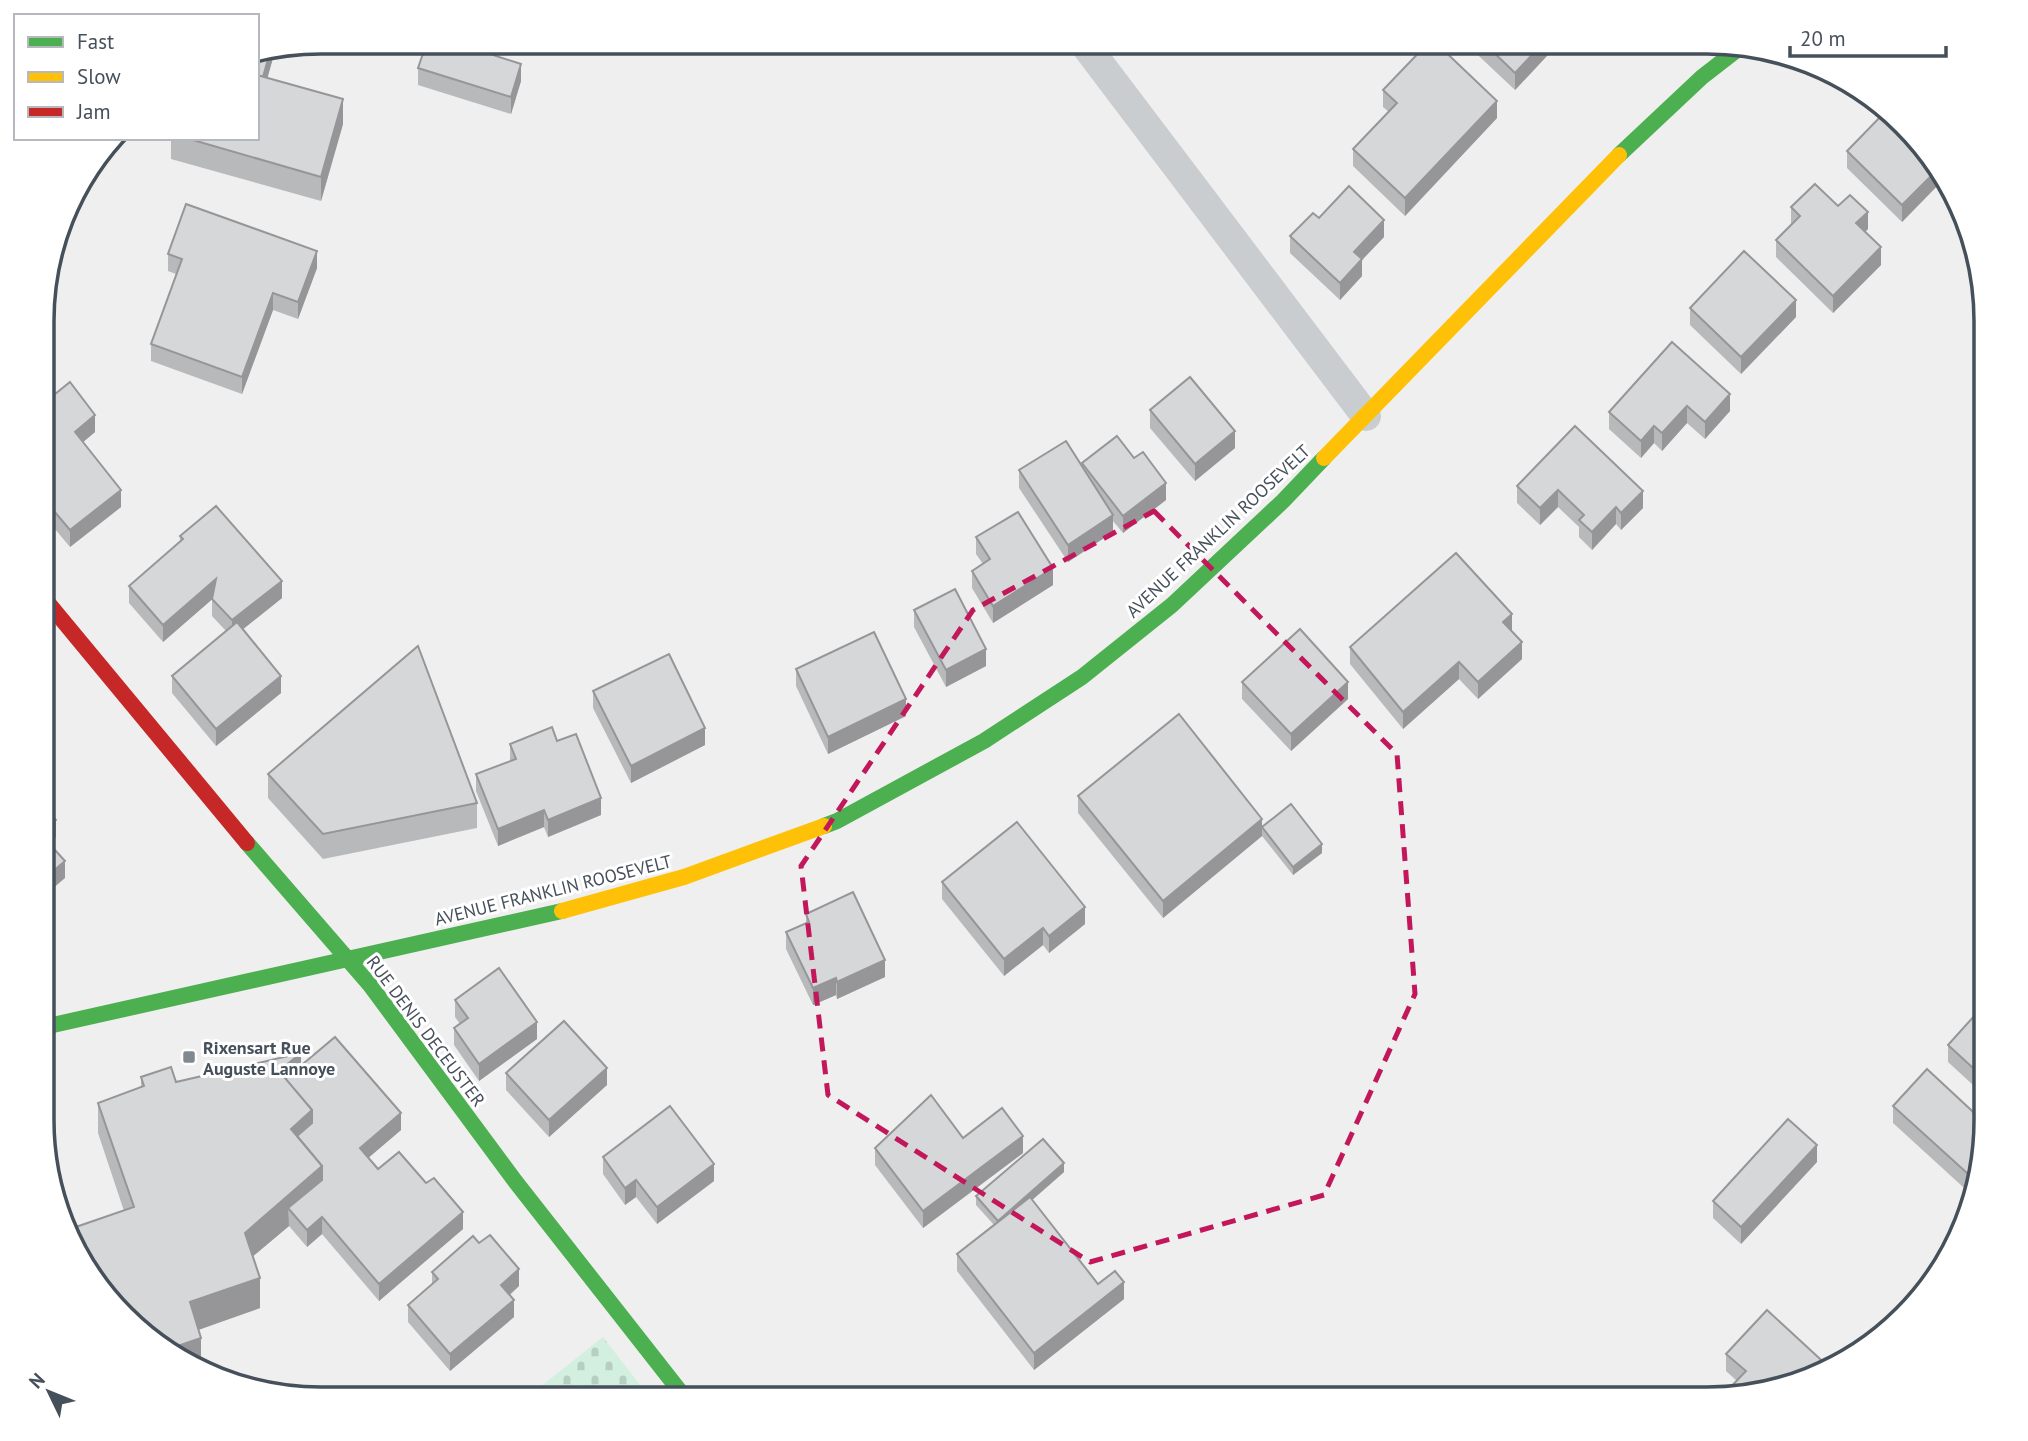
<svg xmlns="http://www.w3.org/2000/svg" width="2028" height="1441" viewBox="0 0 2028 1441" font-family="'PT Sans',sans-serif">
<style>
.cemetery{fill:url(#cemetery-stones)}
.lines{fill:none;stroke-linecap:round;stroke-linejoin:round}
.lane{stroke:#cacdd0;stroke-width:30}
.fast{stroke:#4caf50;stroke-width:16}
.slow{stroke:#ffc107;stroke-width:16}
.jam{stroke:#c62828;stroke-width:16}
.wall{fill:#b8b9bb}
.shaded-wall{fill:#969698}
.building{fill:#d6d7d9;stroke:#969698;stroke-width:2}
.marked{fill:none;stroke:#c2185b;stroke-width:5;stroke-dasharray:14 9;stroke-linejoin:round}
.poi-dot{fill:#81888f;stroke:#fff;stroke-width:2.5}
.labels{text-anchor:middle;dominant-baseline:central;stroke-width:6;stroke-linejoin:round;paint-order:stroke}
.street-label{font-size:18px;fill:#46505b;stroke:#fff}
.poi-label{font-size:18px;font-weight:bold;fill:#46505b;stroke:#fff;text-anchor:start}
.rim{fill:none;stroke:#46505b;stroke-width:3.5}
</style>
<defs>
<pattern id="cemetery-stones" width="16" height="16" patternUnits="userSpaceOnUse" patternTransform="scale(1.75)"><rect width="16" height="16" fill="#d2efe0"/><path d="M2 7V4a2 2 0 0 1 4 0v3zM10 15v-3a2 2 0 0 1 4 0v3z" fill="#b6cfc2"/></pattern>
</defs>
<rect width="100%" height="100%" fill="#efefef"/>
<path class="cemetery" d="M603 1337 651 1399H525Z"/>
<g class="lines">
<path class="lane" d="M1083 42 1366 416"/>
<g class="fast">
<path d="M1619 155 1702 77 1742 46"/>
<path d="M824 826 837 821 984 741 1082 677 1172 605 1283 501 1324 458"/>
<path d="M247 843 370 985 515 1181 686 1399"/>
<path d="M44 1027 562 911"/>
</g>
<g class="slow">
<path d="M1324 458 1619 155"/>
<path d="M562 911 684 877 824 826"/>
</g>
<path class="jam" d="M44 598 247 843"/>
</g>
<g class="wall">
<path d="M1464 42 1559 43 1515 90Z"/>
<path d="M275 51 267 78 343 124 321 201 171 159V138H257V55Z"/>
<path d="M418 68 521 81 511 114 418 85Z"/>
<path d="M1383 90 1497 118 1405 216 1353 166V149L1389 112 1383 107Z"/>
<path d="M1847 151 1943 180 1902 222 1847 168Z"/>
<path d="M1791 207 1868 229 1865 232 1881 265 1833 313 1776 257V240L1791 225Z"/>
<path d="M1319 218 1384 237 1362 260V276L1340 300 1290 253V236Z"/>
<path d="M168 254 317 268 298 319 273 310 242 394 151 361V344L176 274 168 271Z"/>
<path d="M1690 308 1796 317 1741 374 1690 325Z"/>
<path d="M1672 342 1730 411 1705 439 1687 423 1662 451 1654 443 1641 458 1609 429V412Z"/>
<path d="M44 403 95 432 83 442 121 507 70 547 44 516Z"/>
<path d="M1150 410 1235 448 1195 481 1150 428Z"/>
<path d="M1575 426 1643 508 1621 530 1616 524 1592 550 1579 537V527L1558 507 1540 525 1517 503V486Z"/>
<path d="M1082 463 1166 500 1123 533 1113 521V532L1068 562 1019 488V470L1082 467Z"/>
<path d="M180 536 282 598 243 629 281 693 216 746 172 693V676L226 631 212 616V599L163 642 129 603V586L180 542Z"/>
<path d="M976 537 1053 585 993 623 972 588V571L983 564 976 554Z"/>
<path d="M914 610 986 666 946 687 914 627Z"/>
<path d="M1512 631 1522 659 1478 699 1459 679 1403 729 1350 664V647Z"/>
<path d="M796 669 906 716 828 754 796 686Z"/>
<path d="M1242 682 1348 699 1291 751 1242 699Z"/>
<path d="M593 691 705 745 631 783 593 708Z"/>
<path d="M557 741 601 815 548 837 544 827 498 846 476 791V774L510 761V744Z"/>
<path d="M268 774 477 803V828L323 859 268 798Z"/>
<path d="M1078 796 1262 827 1322 853 1293 875 1262 836 1163 918 1078 813Z"/>
<path d="M942 882 1085 924 1049 953 1043 945 1004 976 942 899Z"/>
<path d="M806 914 885 977 837 999 836 995 813 1005 786 949V932L806 923Z"/>
<path d="M455 1000 537 1039 479 1081 454 1045V1028L460 1024 455 1017Z"/>
<path d="M1985 1004V1096L1948 1062V1045Z"/>
<path d="M301 1066 401 1130 368 1158 378 1169 463 1229 379 1301 322 1234 307 1247 289 1226 253 1256 260 1308 199 1329 201 1368 151 1341 79 1259 73 1242V1228L124 1211 98 1133V1103L141 1088V1077L176 1082Z"/>
<path d="M506 1073 607 1085 549 1137 506 1090Z"/>
<path d="M1893 1106 1985 1138 1974 1197 1893 1123Z"/>
<path d="M963 1138 1023 1153 923 1228 875 1165V1148Z"/>
<path d="M603 1157 714 1181 657 1224 636 1197 625 1205 603 1174Z"/>
<path d="M1817 1162 1741 1244 1713 1218V1201Z"/>
<path d="M1064 1172 1032 1200 1098 1284 1124 1299 1034 1370 957 1271V1254L994 1225 976 1205V1196Z"/>
<path d="M432 1272 519 1286 510 1295 514 1317 450 1371 408 1322V1305L432 1284Z"/>
<path d="M1726 1354 1832 1370 1737 1381 1726 1371Z"/>
</g>
<g class="shaded-wall">
<path d="M1543 43H1559L1515 90V73Z"/>
<path d="M275 51 261 101V84L270 52Z"/>
<path d="M521 64V81L511 114V97Z"/>
<path d="M343 99V124L321 201V177Z"/>
<path d="M1497 101V118L1405 216V198Z"/>
<path d="M1936 171 1943 180 1902 222V205Z"/>
<path d="M1868 212V229L1856 240V223Z"/>
<path d="M1384 220V237L1362 260V276L1340 300V283L1354 252Z"/>
<path d="M1881 247V265L1833 313V296Z"/>
<path d="M317 251V268L298 319V302Z"/>
<path d="M273 293V310L242 394V377Z"/>
<path d="M1796 300V317L1741 374V357Z"/>
<path d="M1730 394V411L1705 439V422Z"/>
<path d="M1687 406V423L1662 451V433Z"/>
<path d="M95 415V432L75 449V432Z"/>
<path d="M1654 426V443L1641 458V441Z"/>
<path d="M1235 431V448L1195 481V464Z"/>
<path d="M1166 483V500L1123 533V516Z"/>
<path d="M121 490V507L70 547V530Z"/>
<path d="M1558 490V507L1540 525V508Z"/>
<path d="M1643 491V508L1621 530V513Z"/>
<path d="M1616 507V524L1592 550V532Z"/>
<path d="M1113 515V532L1068 562V545Z"/>
<path d="M1053 568V585L993 623V606Z"/>
<path d="M216 579V596L163 642V625Z"/>
<path d="M282 581V598L232 638V620Z"/>
<path d="M1512 614V631L1503 622Z"/>
<path d="M1522 642V659L1478 699V682Z"/>
<path d="M986 649V666L946 687V670Z"/>
<path d="M1459 662V679L1403 729V712Z"/>
<path d="M281 676V693L216 746V729Z"/>
<path d="M1348 682V699L1291 751V734Z"/>
<path d="M906 699V716L828 754V737Z"/>
<path d="M705 728V745L631 783V766Z"/>
<path d="M601 798V815L548 837V820Z"/>
<path d="M544 810V827L498 846V829Z"/>
<path d="M1262 819V836L1163 918V901Z"/>
<path d="M56 820V837L44 848V831Z"/>
<path d="M1322 844V853L1293 875V867Z"/>
<path d="M65 861V878L44 896V879Z"/>
<path d="M1085 907V924L1049 953V936Z"/>
<path d="M1043 928V945L1004 976V959Z"/>
<path d="M885 960V977L837 999V982Z"/>
<path d="M836 978V995L813 1005V988Z"/>
<path d="M537 1022V1039L479 1081V1064Z"/>
<path d="M301 1053V1083L287 1095 279 1071Z"/>
<path d="M607 1068V1085L549 1137V1120Z"/>
<path d="M312 1110V1140L299 1152 291 1129Z"/>
<path d="M401 1113V1130L360 1165V1148Z"/>
<path d="M1023 1136V1153L923 1228V1211Z"/>
<path d="M1817 1145V1162L1741 1244V1227Z"/>
<path d="M1064 1163V1172L998 1230V1221Z"/>
<path d="M714 1164V1181L657 1224V1207Z"/>
<path d="M322 1166V1197L288 1208 289 1226 245 1263V1233Z"/>
<path d="M636 1180V1197L625 1205V1188Z"/>
<path d="M463 1212V1229L379 1301V1284Z"/>
<path d="M322 1217V1234L307 1247V1230Z"/>
<path d="M519 1269V1286L501 1302V1285Z"/>
<path d="M260 1278V1308L190 1333V1302Z"/>
<path d="M1124 1282V1299L1034 1370V1353Z"/>
<path d="M514 1300V1317L450 1371V1354Z"/>
<path d="M201 1338V1368L199 1369 166 1350Z"/>
</g>
<g class="building">
<path d="M427 42H453L521 64 511 97 418 68Z"/>
<path d="M1429 42H1435L1497 101 1405 198 1353 149 1397 103 1383 90Z"/>
<path d="M1483 42 1543 43 1515 73Z"/>
<path d="M270 52 263 77 257 75V55Z"/>
<path d="M257 75 343 99 321 177 186 138H257Z"/>
<path d="M1886 111 1936 171 1902 205 1847 151Z"/>
<path d="M1815 184 1838 206 1850 195 1868 212 1856 223 1881 247 1833 296 1776 240 1800 216 1791 207Z"/>
<path d="M1349 186 1384 220 1354 252 1362 259 1340 283 1290 236 1313 213 1319 218Z"/>
<path d="M186 204 317 251 298 302 273 293 242 377 151 344 182 259 168 254Z"/>
<path d="M1744 251 1796 300 1741 357 1690 308Z"/>
<path d="M1672 342 1730 394 1705 422 1687 406 1662 433 1654 426 1641 441 1609 412Z"/>
<path d="M1190 377 1235 431 1195 464 1150 410Z"/>
<path d="M70 382 95 415 75 432 121 490 70 530 44 499V403Z"/>
<path d="M1575 426 1643 491 1621 513 1616 507 1592 532 1579 520 1584 515 1558 490 1540 508 1517 486Z"/>
<path d="M1117 436 1134 458 1143 452 1166 483 1123 516 1082 463Z"/>
<path d="M1066 441 1113 515 1068 545 1019 470Z"/>
<path d="M216 506 282 581 232 620 212 599 216 579 163 625 129 586 183 539 180 536Z"/>
<path d="M1018 512 1053 568 993 606 972 571 990 559 976 537Z"/>
<path d="M1456 553 1512 614 1503 622 1522 642 1478 682 1459 662 1403 712 1350 647Z"/>
<path d="M955 589 986 649 946 670 914 610Z"/>
<path d="M237 622 281 676 216 729 172 676Z"/>
<path d="M1300 629 1348 682 1291 734 1242 682Z"/>
<path d="M874 632 906 699 828 737 796 669Z"/>
<path d="M418 646 477 803 323 834 268 774Z"/>
<path d="M669 654 705 728 631 766 593 691Z"/>
<path d="M1179 714 1262 819 1163 901 1078 796Z"/>
<path d="M552 727 557 741 576 734 601 798 548 820 544 810 498 829 476 774 516 759 510 744Z"/>
<path d="M1291 804 1322 844 1293 867 1262 827Z"/>
<path d="M44 806 56 820 44 831Z"/>
<path d="M1017 822 1085 907 1049 936 1043 928 1004 959 942 882Z"/>
<path d="M44 838 65 861 44 879Z"/>
<path d="M853 892 885 960 837 982 836 978 813 988 786 932 809 922 806 914Z"/>
<path d="M499 968 537 1022 479 1064 454 1028 468 1018 455 1000Z"/>
<path d="M1985 1004V1079L1948 1045Z"/>
<path d="M564 1021 607 1068 549 1120 506 1073Z"/>
<path d="M335 1037 401 1113 360 1148 378 1169 399 1152 426 1183 434 1178 463 1212 379 1284 322 1217 307 1230 288 1208 322 1180V1166L297 1136 312 1123V1110L285 1079Z"/>
<path d="M301 1053 279 1071 312 1110 291 1129 322 1166 245 1233 260 1278 190 1302 201 1338 166 1350 151 1341 80 1260 83 1259 73 1228 134 1207 98 1103 144 1086 141 1077 171 1067 176 1082Z"/>
<path d="M1927 1069 1985 1123V1138L1977 1182 1893 1106Z"/>
<path d="M931 1095 963 1138 1002 1108 1023 1136 923 1211 875 1148Z"/>
<path d="M670 1106 714 1164 657 1207 636 1180 625 1188 603 1157Z"/>
<path d="M1788 1119 1817 1145 1741 1227 1713 1201Z"/>
<path d="M1043 1139 1064 1163 998 1221 976 1196Z"/>
<path d="M1030 1197 1098 1284 1115 1271 1124 1282 1034 1353 957 1254Z"/>
<path d="M490 1235 519 1269 501 1285 514 1300 450 1354 408 1305 438 1279 432 1272 473 1236 479 1243Z"/>
<path d="M1767 1310 1832 1370 1723 1395 1746 1371 1726 1354Z"/>
</g>
<path class="marked" d="M1154 511 1397 754 1415 994 1324 1195 1090 1262 828 1095 801 866 973 610Z"/>
<rect class="poi-dot" x="182" y="1050" width="14" height="14" rx="3.5"/>
<g class="labels">
<g class="street-label">
<text transform="translate(1218 531) rotate(-43)">AVENUE FRANKLIN ROOSEVELT</text>
<text transform="translate(553 890) rotate(-14)">AVENUE FRANKLIN ROOSEVELT</text>
<text transform="translate(426 1031) rotate(53)">RUE DENIS DECEUSTER</text>
</g>
<g class="poi-label">
<text x="203" y="1047">Rixensart Rue<tspan x="203" dy="21">Auguste Lannoye</tspan></text>
</g>
</g>
<path d="M0 0H2028V1441H0ZM321 54H1707A267 267 0 0 1 1974 321V1120A267 267 0 0 1 1707 1387H321A267 267 0 0 1 54 1120V321A267 267 0 0 1 321 54Z" fill="#fff" fill-rule="evenodd"/>
<path class="rim" d="M321 54H1707A267 267 0 0 1 1974 321V1120A267 267 0 0 1 1707 1387H321A267 267 0 0 1 54 1120V321A267 267 0 0 1 321 54Z"/>
<rect x="14" y="14" width="245" height="126" fill="#ffffff" stroke="#b5b9bd" stroke-width="2"/>
<rect x="28" y="37" width="35" height="10" fill="#4caf50" stroke="#b5b9bd" stroke-width="2"/>
<text x="77" y="49" font-size="21" fill="#46505b">Fast</text>
<rect x="28" y="72" width="35" height="10" fill="#ffc107" stroke="#b5b9bd" stroke-width="2"/>
<text x="77" y="84" font-size="21" fill="#46505b">Slow</text>
<rect x="28" y="107" width="35" height="10" fill="#c62828" stroke="#b5b9bd" stroke-width="2"/>
<text x="77" y="119" font-size="21" fill="#46505b">Jam</text>
<g transform="translate(49 1392) rotate(313)" stroke="#ffffff" stroke-width="5" paint-order="stroke">
<path d="M0-5L12 26L0 18L-12 26Z" fill="#46505b"/>
<text y="-10" font-size="19" font-weight="bold" text-anchor="middle" fill="#46505b">N</text>
</g>
<path d="M1790 46v10h156v-10" fill="none" stroke="#46505b" stroke-width="3.5"/>
<text x="1800" y="46" font-size="21" fill="#46505b" stroke="#ffffff" stroke-width="5" paint-order="stroke">20 m</text>
</svg>
